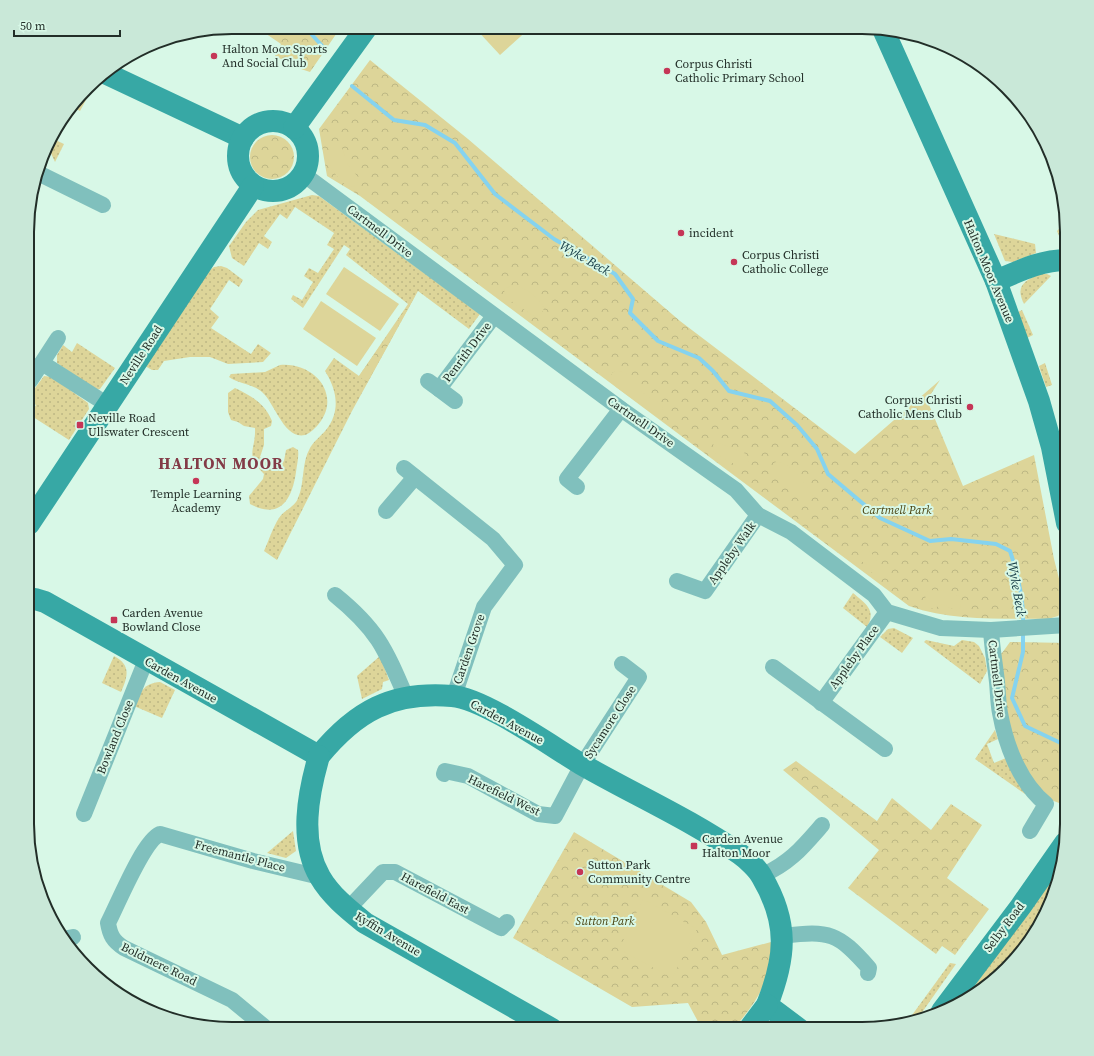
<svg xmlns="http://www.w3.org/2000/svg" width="1094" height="1056" viewBox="0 0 1094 1056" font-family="'Source Serif 4',serif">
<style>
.grass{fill:url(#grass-dots)}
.forest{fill:url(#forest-crowns)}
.garden{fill:#ddd599}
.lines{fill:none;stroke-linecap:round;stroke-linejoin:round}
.stream{stroke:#85d3ef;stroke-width:4}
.street{stroke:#80c0bd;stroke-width:16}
.secondary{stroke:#37a8a5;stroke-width:22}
.poi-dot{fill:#c53657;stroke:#d8f8e7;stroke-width:1.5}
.labels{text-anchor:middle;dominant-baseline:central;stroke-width:4;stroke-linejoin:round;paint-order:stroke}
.poi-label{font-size:12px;fill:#222e28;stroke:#d8f8e7;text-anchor:start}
.street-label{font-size:12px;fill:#222e28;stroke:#d8f8e7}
.park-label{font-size:12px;font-style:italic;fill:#4a4310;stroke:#d8f8e7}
.water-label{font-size:13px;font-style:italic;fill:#143944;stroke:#d8f8e7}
.district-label{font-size:16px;font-weight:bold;letter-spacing:1px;fill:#833b47;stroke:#d8f8e7}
.rim{fill:none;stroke:#222e28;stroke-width:2}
</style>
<defs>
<pattern id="grass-dots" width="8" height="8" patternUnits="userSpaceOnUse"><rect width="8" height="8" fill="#ddd599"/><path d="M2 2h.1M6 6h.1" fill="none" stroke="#bdb784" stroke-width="1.8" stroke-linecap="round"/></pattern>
<pattern id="forest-crowns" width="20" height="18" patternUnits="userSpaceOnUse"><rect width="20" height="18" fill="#ddd599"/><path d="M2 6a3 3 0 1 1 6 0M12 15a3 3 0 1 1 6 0" fill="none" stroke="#bdb784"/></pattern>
</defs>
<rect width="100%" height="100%" fill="#d8f8e7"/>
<g class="grass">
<path d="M51 138 64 144 55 162 48 147Z"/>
<path d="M312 195 319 196 480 314 469 329 418 291 352 411 277 560 264 551C269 540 273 527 279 518 284 510 295 507 298 498 305 482 301 464 310 448 314 441 321 436 326 430 341 411 337 390 325 371L334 358 359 376 408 304 346 255 350 249 344 245 303 308 291 299 293 295 302 300 313 282 304 276 309 268 318 273 334 249 327 245 334 233 295 207 287 219 280 214 264 236 272 242 268 249 259 243 244 266 232 258 229 246 246 222 258 210Z"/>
<path d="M1067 220V238L1059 236 1057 231Z"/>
<path d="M994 234 1035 244 1036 253 1013 262 1005 261Z"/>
<path d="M221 266 227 268 243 280 239 287 229 280 210 309 219 317 211 328 251 354 258 344 271 353 263 362 228 364 210 357H190L164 361 158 370H152L145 366 209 271 214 267Z"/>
<path d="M1040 274H1047L1051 276 1024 304C1015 286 1024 281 1040 274Z"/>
<path d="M1022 310 1033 335 1027 338 1016 313Z"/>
<path d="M77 343 115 368 100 389 96 390 57 363V355L63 345 72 352Z"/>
<path d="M1045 363 1052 385 1046 387 1039 366Z"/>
<path d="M280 365C316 362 343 397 317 426 314 429 309 434 305 435 284 440 275 403 262 392 253 384 239 384 229 377L231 374 265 372Z"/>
<path d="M44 376 52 377 88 403 89 409 69 440 30 415 36 405 30 401V395Z"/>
<path d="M235 388C251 396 265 403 272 421L271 426 264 429V445L260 457 268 463 279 464 284 461 286 450 293 447 298 450C299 457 297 464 296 472 292 500 280 520 250 504L249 496 263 479 264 474C244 454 256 451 255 428L244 426 238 422 231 420 228 412V393Z"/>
<path d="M853 593C865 603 877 610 867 627L843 608Z"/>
<path d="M894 628 913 638 902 653 880 637 888 629Z"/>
<path d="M926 640 954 646 962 640 974 642 979 646 985 658 987 671 980 684 924 642Z"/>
<path d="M114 656C131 665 128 676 121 692L102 683Z"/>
<path d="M380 656 389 680 383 682 382 689 362 699 357 676Z"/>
<path d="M160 682 175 690 162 718 134 706C140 692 144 683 160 682Z"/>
<path d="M995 730 998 739 987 744 994 763 1006 758 1027 791 1025 794 975 759Z"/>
<path d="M293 831 296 851 286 858 267 853Z"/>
<path d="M1059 865 1048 907 989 985 966 998Z"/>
<path d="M950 963 956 964 916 1021 907 1022Z"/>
</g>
<g class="forest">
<path d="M256 27H341L310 72 301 69 275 56 281 44Z"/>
<path d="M370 60 468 139 680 321 855 454 940 380 927 400 963 486 1034 455 1054 559 1065 602 1064 610 1058 616 1048 619C1001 618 954 622 909 606L360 196 327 176 319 129Z"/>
<circle cx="272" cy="157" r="22"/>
<path d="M415 296 367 383 359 376Z"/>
<path d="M1010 642 1067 643V806L1051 800 1029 776 1011 737 998 654 1002 653Z"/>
<path d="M796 761 877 821 892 798 931 830 951 804 982 825 947 878 989 909 955 955 942 946 936 954 848 888 879 850 783 770Z"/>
<path d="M574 832 691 902 706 922 722 955 771 942C774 977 756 1004 733 1029H702L688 1003 632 1007 513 938Z"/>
</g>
<g class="garden">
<path d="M475 28H530L500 55Z"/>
<path d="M90 86 93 87 80 111 73 107Z"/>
<path d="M335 141 340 142 348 165 358 177 357 185 349 188C335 176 319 158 335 141Z"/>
<path d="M344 267 399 304 380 331 326 294Z"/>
<path d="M513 285C526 288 538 296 544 308 543 313 539 316 533 316 524 308 504 301 504 289Z"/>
<path d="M321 301 376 338 357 366 303 329Z"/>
<path d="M616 370 626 373 642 392 662 405 663 409 660 413 655 415 616 387C612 382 611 379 612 373Z"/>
<path d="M716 440 720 443 746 454 749 462 746 467H739L714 452 713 441Z"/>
<path d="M776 462C792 462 804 484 813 495L810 503 803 504 774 475V463Z"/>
<path d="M864 549 869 550 883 568V578H875L868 565 859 560V554Z"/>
<path d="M931 590 945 591 959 596C961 603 963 606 957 611L942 604 933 609 925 601 926 593Z"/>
<path d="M643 899 697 929 672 978 619 949Z"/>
</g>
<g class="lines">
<g class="stream">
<path d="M305 27 324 48"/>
<path d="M352 86 394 120 425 125 455 143 495 194 554 239 615 274 633 299 630 313 658 341 699 358 713 371 729 391 770 401 797 425 817 449 828 474 880 518 930 541 951 539 996 544 1010 551C1018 575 1024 600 1023 624"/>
<path d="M1023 631V652L1012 698 1025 726 1067 746"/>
</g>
<g class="street">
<path d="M38 173 103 205"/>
<path d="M303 174 621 409 736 490 758 515 791 532 874 595 887 612 941 628 991 630 1067 625"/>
<path d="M42 363 108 405"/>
<path d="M30 381 58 338"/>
<path d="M428 381 439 389"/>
<path d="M455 401 439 389 494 316"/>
<path d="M404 468 493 539 515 565 484 607 454 696"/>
<path d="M577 487 567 479 621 409"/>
<path d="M386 511 415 477"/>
<path d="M677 581 705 591 758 515"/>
<path d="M335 595C377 629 385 648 406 697"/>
<path d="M991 630C992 648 995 664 997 682 998 692 998 703 1000 713 1006 746 1020 783 1046 804L1030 831"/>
<path d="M773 667 885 749"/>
<path d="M821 703 887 612"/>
<path d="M444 774 445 771 468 776 538 814 555 816 582 765 639 677 622 664"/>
<path d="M84 814 146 660"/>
<path d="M761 876C790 863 802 848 822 825"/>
<path d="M348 909 383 872H395L501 928 507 922"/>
<path d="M783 936C830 930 838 933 869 968L868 973"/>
<path d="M63 939 73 937"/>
<path d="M267 1029 232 1000 124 948C113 941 110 935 108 923 118 904 143 841 160 834L253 861 320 877"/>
</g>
<g class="secondary">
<path d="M883 29 996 281 1039 401 1052 447 1067 523"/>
<path d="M105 73 243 138"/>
<circle cx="273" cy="156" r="35"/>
<path d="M294 128 367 27"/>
<path d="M996 281C1019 271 1041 260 1067 260"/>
<path d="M29 524 253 186"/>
<path d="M29 600 35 599 45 602 319 756C356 711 392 691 452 696 483 698 551 746 581 764 633 794 690 819 740 854 747 859 758 869 762 877 789 923 786 957 767 1005L799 1029"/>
<path d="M319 756C308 794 299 841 320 877 331 896 349 910 365 923L552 1029"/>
<path d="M942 1011 1021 906 1065 843"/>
<path d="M749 1029 767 1005"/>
</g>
</g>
<g class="poi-dot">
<circle cx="214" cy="56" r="4"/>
<circle cx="667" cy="71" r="4"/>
<circle cx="681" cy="233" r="4"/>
<circle cx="734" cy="262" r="4"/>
<circle cx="970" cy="407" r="4"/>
<rect x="76" y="421" width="8" height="8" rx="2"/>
<circle cx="196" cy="481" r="4"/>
<rect x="110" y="616" width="8" height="8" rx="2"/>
<rect x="690" y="842" width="8" height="8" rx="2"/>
<circle cx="580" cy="872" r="4"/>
</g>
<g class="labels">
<g class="poi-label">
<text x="222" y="49">Halton Moor Sports<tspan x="222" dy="14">And Social Club</tspan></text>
<text x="675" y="64">Corpus Christi<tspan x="675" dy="14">Catholic Primary School</tspan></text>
<text x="689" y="233">incident</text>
<text x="742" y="255">Corpus Christi<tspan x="742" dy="14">Catholic College</tspan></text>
<text x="962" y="400" text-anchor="end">Corpus Christi<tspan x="962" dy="14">Catholic Mens Club</tspan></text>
<text x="88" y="418">Neville Road<tspan x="88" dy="14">Ullswater Crescent</tspan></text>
<text x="196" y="494" text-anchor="middle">Temple Learning<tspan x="196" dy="14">Academy</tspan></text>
<text x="122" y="613">Carden Avenue<tspan x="122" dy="14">Bowland Close</tspan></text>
<text x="702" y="839">Carden Avenue<tspan x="702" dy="14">Halton Moor</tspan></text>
<text x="588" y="865">Sutton Park<tspan x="588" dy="14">Community Centre</tspan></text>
</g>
<g class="street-label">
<text transform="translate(380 231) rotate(37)">Cartmell Drive</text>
<text transform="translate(989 271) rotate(67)">Halton Moor Avenue</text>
<text transform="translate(467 352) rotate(-53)">Penrith Drive</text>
<text transform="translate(141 355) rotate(-57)">Neville Road</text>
<text transform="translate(641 422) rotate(35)">Cartmell Drive</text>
<text transform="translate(732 553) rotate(-55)">Appleby Walk</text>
<text transform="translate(469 649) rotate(-71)">Carden Grove</text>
<text transform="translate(854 657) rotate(-54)">Appleby Place</text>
<text transform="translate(997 679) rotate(83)">Cartmell Drive</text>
<text transform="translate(181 680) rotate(29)">Carden Avenue</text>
<text transform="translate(507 722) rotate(28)">Carden Avenue</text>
<text transform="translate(610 722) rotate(-57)">Sycamore Close</text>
<text transform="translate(115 737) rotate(-68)">Bowland Close</text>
<text transform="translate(504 795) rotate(26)">Harefield West</text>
<text transform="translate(240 856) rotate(15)">Freemantle Place</text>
<text transform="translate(435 893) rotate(28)">Harefield East</text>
<text transform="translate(1004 927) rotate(-53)">Selby Road</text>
<text transform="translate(388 934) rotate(31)">Kyffin Avenue</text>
<text transform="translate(159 964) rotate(26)">Boldmere Road</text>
</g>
<g class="park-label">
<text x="897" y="510">Cartmell Park</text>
<text x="605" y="921">Sutton Park</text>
</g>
<g class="water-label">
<text transform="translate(585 258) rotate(30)">Wyke Beck</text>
<text transform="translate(1017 589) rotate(80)">Wyke Beck</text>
</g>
<g class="district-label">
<text x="221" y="463">HALTON MOOR</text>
</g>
</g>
<path d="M0 0H1094V1056H0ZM232 34H862A198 198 0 0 1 1060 232V824A198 198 0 0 1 862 1022H232A198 198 0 0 1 34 824V232A198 198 0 0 1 232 34Z" fill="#c9e8d8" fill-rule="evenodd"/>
<path class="rim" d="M232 34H862A198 198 0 0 1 1060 232V824A198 198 0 0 1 862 1022H232A198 198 0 0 1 34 824V232A198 198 0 0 1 232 34Z"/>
<path d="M14 30v6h106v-6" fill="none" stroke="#222e28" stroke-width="2"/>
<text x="20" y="30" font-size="12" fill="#222e28" stroke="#d8f8e7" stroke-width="3" paint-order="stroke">50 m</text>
</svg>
